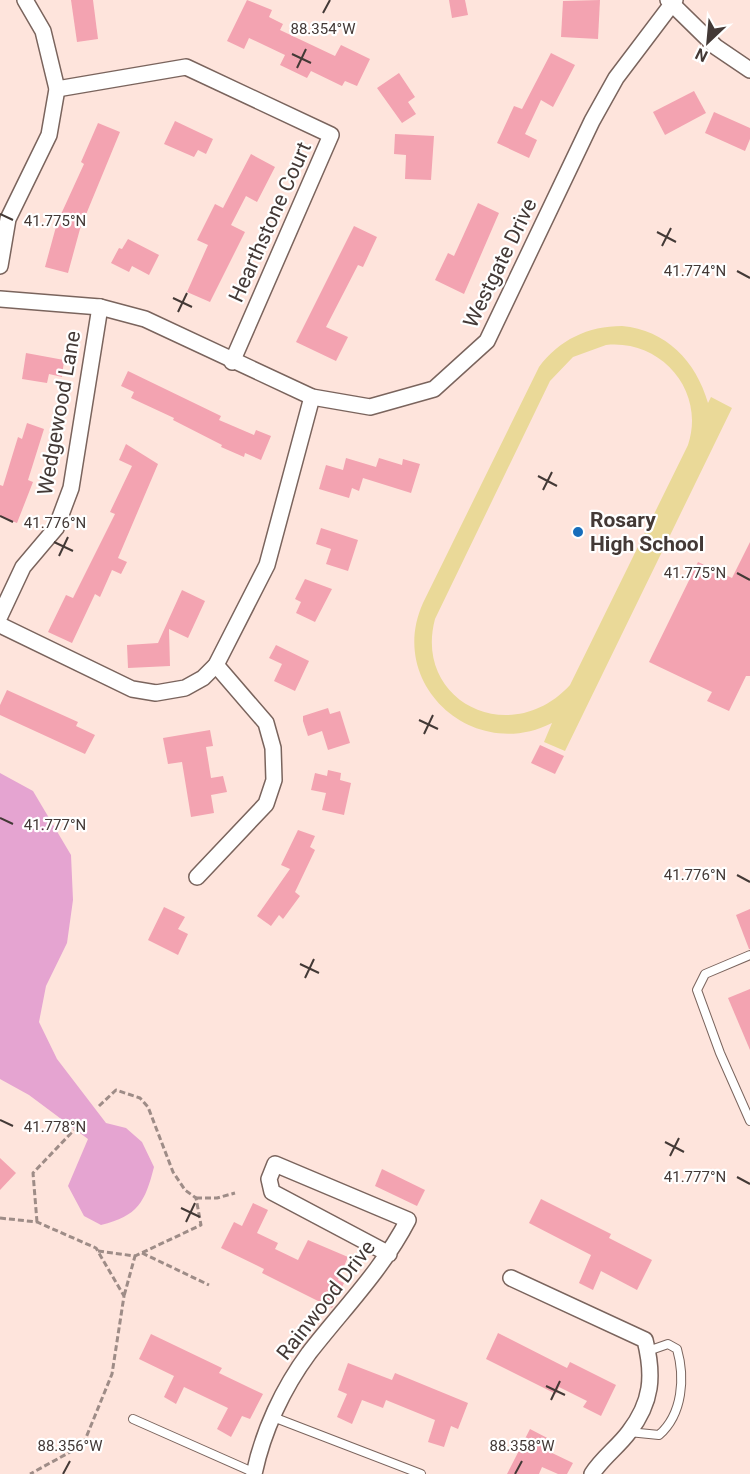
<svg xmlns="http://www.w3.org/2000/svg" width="750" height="1474" viewBox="0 0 750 1474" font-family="Roboto,sans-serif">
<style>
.green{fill:#ead998;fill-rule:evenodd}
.water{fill:#e5a4d1}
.building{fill:#f3a3b1}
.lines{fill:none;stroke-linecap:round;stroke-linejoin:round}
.service-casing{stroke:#7a645d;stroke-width:10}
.minor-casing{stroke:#7a645d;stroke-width:18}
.path{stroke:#9e8c87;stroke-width:3;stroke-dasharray:6 3;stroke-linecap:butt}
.service{stroke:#fff;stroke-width:8}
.minor{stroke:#fff;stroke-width:15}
.ticks{fill:none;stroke:#433936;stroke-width:2}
.poi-dot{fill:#176dbb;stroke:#fff;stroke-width:2}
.labels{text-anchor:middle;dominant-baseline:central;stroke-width:4.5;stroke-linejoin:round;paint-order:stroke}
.street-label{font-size:21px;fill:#433936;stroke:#fff}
.poi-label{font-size:21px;font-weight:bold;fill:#433936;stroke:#fff;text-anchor:start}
.ticks-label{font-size:15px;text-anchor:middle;fill:#433936;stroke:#fff;stroke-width:4.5;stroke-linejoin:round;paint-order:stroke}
</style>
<rect width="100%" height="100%" fill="#fee4dc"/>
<path class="green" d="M622 326C666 330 696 361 708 403L711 397 732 408 565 751 544 742 552 723C474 763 386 685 423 603L539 367C559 340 588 326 622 326ZM606 345C661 339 706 391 688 445L570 685C510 750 413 701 435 619L550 381 573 357Z"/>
<path class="water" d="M0 773 33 791 71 855 73 900 67 943 46 986 39 1022 57 1059 106 1123 126 1128 142 1142 154 1167C145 1202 138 1216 101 1225L84 1216 68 1186 88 1139 29 1095 0 1079Z"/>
<g class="building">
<path d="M71 0H93L98 39 77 42Z"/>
<path d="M247 0 272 10 269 17 283 24 280 30 335 56 341 45 370 59 357 86 345 81 342 86 311 71 307 78 280 65 285 55 249 38 244 49 227 41Z"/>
<path d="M449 0H465L468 15 452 18Z"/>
<path d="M600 0 598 39 561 37 563 1Z"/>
<path d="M551 53 575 65 553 107 541 100 525 134 537 140 529 158 497 143 514 106 522 109Z"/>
<path d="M399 73 415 97 408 102 416 114 402 123 377 88Z"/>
<path d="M694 91 706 113 665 135 653 112Z"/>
<path d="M714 112 750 128V139L745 151 705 133Z"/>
<path d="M175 121 213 139 206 154 198 150 194 157 164 144Z"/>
<path d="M98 123 120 132 80 229 68 273 45 267 57 223 84 164 81 162Z"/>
<path d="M395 134 434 136 431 180 405 179 406 155 394 154Z"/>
<path d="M251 154 275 167 257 202 246 196 231 225 245 232 210 302 187 292 208 245 197 240 215 204 223 208Z"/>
<path d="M478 203 499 213 464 294 435 280 448 253 454 256Z"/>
<path d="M354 226 377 237 363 267 358 265 326 327 348 337 336 361 296 342Z"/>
<path d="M128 239 159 255 149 275 132 266 129 272 111 263 119 248 122 249Z"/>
<path d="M26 353 64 360 62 377 49 374 47 383 22 379Z"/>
<path d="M128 371 221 416 219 420 254 435 256 430 271 436 261 460 245 453 244 457 221 447 222 445 173 420 174 418 131 398 134 392 121 386Z"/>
<path d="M27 423 44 429 28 480 33 482 17 523 0 516V485L3 486 18 437 22 439Z"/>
<path d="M126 444 158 464 118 558 127 562 121 574 112 570 100 597 95 594 72 643 48 632 66 595 73 598 115 514 110 512 132 466 119 460Z"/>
<path d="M346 458 376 467 379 458 402 465 403 459 420 464 411 493 363 478 359 491 352 488 349 498 319 489 326 465 343 470Z"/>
<path d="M321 528 358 540 348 571 326 564 331 549 316 544Z"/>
<path d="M750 542V676H746L729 711 707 701 712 692 649 662 698 562 732 578Z"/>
<path d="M305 579 332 589 315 622 296 613 301 602 295 599Z"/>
<path d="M182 590 205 601 188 638 169 629 170 666 128 668 127 645 158 643Z"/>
<path d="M276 645 309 661 295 691 274 681 282 664 269 658Z"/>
<path d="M7 690 78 722 76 726 95 735 85 754 0 715V705Z"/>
<path d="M328 708 330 714 340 711 350 743 328 750 322 731 308 736 303 721V716Z"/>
<path d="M210 730 213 746 206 747 211 778 223 776 227 792 211 795 214 813 191 817 182 762 168 764 163 738Z"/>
<path d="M540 745 564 756 555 774 531 763Z"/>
<path d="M328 770 341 773 340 780 351 783 344 815 322 810 326 793 311 790 315 773 327 776Z"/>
<path d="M298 830 315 836 310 847 315 850 295 892 300 896 283 919 279 915 271 926 257 916 290 869 281 865Z"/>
<path d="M164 907 185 917 178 929 188 934 178 955 148 940Z"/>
<path d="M750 909V949H749L736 915Z"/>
<path d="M750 989V1050L728 998Z"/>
<path d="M0 1158 16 1173 0 1190Z"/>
<path d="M382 1169 425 1190 417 1206 375 1186Z"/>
<path d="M541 1199 611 1234 609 1238 652 1260 637 1290 601 1271 593 1290 579 1283 591 1255 529 1223Z"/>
<path d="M253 1203 268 1210 257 1233 278 1243 275 1249 298 1260 308 1240 348 1257 338 1280 344 1283 332 1308 262 1273 264 1269 221 1248 234 1222 242 1226Z"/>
<path d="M498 1333 567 1368 570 1362 616 1385 601 1416 583 1407 587 1401 559 1387 556 1394 486 1359Z"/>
<path d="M151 1334 222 1368 219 1373 263 1394 250 1419 242 1416 231 1437 217 1429 228 1408 184 1387 176 1404 164 1397 174 1376 139 1359Z"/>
<path d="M348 1363 392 1380 395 1373 468 1403 458 1429 451 1426 444 1447 428 1442 435 1420 386 1400 383 1408 362 1400 352 1424 337 1417 347 1394 338 1390Z"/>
<path d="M530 1429 555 1442 550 1452 573 1463 567 1474H558L542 1467 539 1474H507Z"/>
</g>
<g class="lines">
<g class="service-casing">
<g id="service">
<path d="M750 955 705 974 697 990 720 1053 750 1121"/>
<path d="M273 1417 421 1474"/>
<path d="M133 1419 255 1473"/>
<path d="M629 1432 659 1435C683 1414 685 1377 677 1349L668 1344 648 1351"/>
</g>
</g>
<g class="minor-casing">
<g id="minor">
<path d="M668 0 716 47 750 70"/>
<path d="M57 89 186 67 331 135 232 362"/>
<path d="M0 266 8 219 49 135 57 89 43 31 25 0"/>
<path d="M0 299 100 307 145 319 312 397 370 407 434 389 487 341 592 121 616 78 675 0"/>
<path d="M0 616 23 567 56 528 71 488 100 307"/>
<path d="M0 625 132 689 156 693 185 688 203 678 216 665 267 565 312 397"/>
<path d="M197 877 266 804 274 780 273 748 266 723 216 665"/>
<path d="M511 1278 645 1340C654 1376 652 1402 629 1432 618 1447 602 1458 592 1474"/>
<path d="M254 1474C263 1431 283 1388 309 1353 344 1308 382 1270 408 1220L275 1164 269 1179 272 1192 389 1254"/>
</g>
</g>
<g class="path">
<path d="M99 1106 116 1090 140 1098 148 1107 173 1172 185 1190 196 1198 201 1225 135 1256"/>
<path d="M196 1198H217L235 1193"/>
<path d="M0 1218 37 1222 96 1248 124 1296 112 1374 83 1445 30 1474"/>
<path d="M37 1222 33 1173 74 1130"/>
<path d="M98 1251 135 1256 124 1296"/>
<path d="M142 1253 209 1285"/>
</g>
<use href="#service" class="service"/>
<use href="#minor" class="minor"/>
</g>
<path class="ticks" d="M323 13 330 0M292 54 311 63M297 68 306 49M0 214 13 220M657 232 676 242M662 246 671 228M737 271 750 278M173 298 192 307M178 312 187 293M538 476 557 486M543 490 552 472M0 516 13 522M54 542 73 551M59 556 68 537M737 573 750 580M419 720 438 729M424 734 433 715M0 818 13 824M737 875 750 882M300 964 319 973M305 978 314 959M0 1120 13 1126M665 1142 684 1152M670 1156 679 1138M737 1177 750 1184M181 1208 200 1217M186 1222 195 1203M546 1386 565 1395M551 1400 560 1381M63 1474 70 1461M515 1474 522 1461"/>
<circle class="poi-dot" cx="578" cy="532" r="6"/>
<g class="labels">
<g class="street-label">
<text transform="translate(270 222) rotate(-66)">Hearthstone Court</text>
<text transform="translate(500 263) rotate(-64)">Westgate Drive</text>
<text transform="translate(59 413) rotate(-80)">Wedgewood Lane</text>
<text transform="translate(326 1300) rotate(-52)">Rainwood Drive</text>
</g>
<g class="poi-label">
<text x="590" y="520">Rosary<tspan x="590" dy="24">High School</tspan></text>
</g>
</g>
<g class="ticks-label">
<text x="323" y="34">88.354°W</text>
<text x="55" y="226">41.775°N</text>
<text x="695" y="276">41.774°N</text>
<text x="55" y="528">41.776°N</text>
<text x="695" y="578">41.775°N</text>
<text x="55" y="830">41.777°N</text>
<text x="695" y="880">41.776°N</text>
<text x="55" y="1132">41.778°N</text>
<text x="695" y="1182">41.777°N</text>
<text x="70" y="1451">88.356°W</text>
<text x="522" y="1451">88.358°W</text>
</g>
<g transform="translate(708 42) rotate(206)" stroke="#ffffff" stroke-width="4.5" paint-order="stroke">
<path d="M0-4.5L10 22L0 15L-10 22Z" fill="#433936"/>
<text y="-9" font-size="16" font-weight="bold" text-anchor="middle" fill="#433936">N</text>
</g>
</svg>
